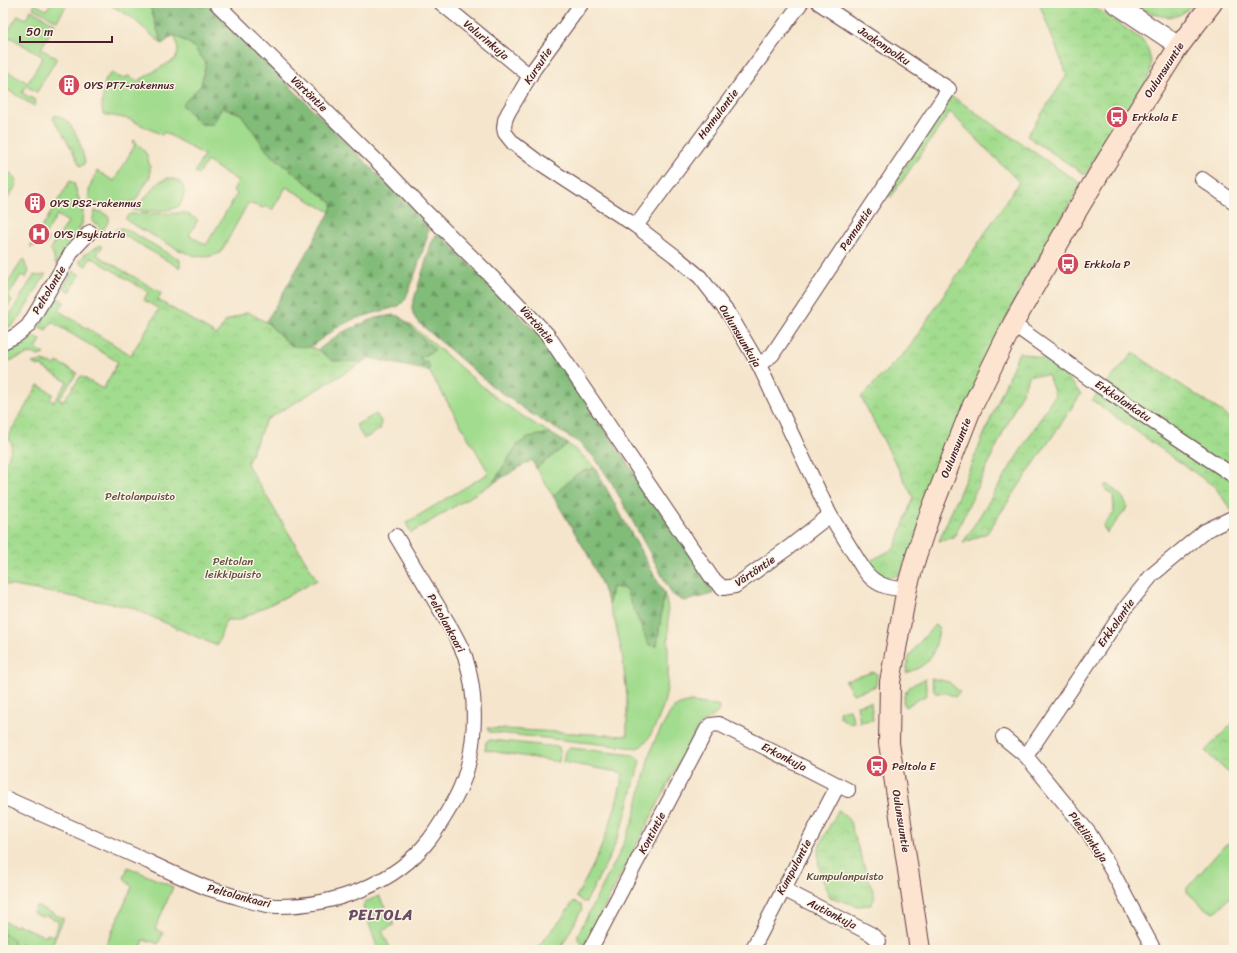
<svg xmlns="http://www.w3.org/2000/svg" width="1237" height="953" viewBox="0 0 1237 953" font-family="Sriracha,sans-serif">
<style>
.green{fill:#a2dc8e;stroke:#767e5c}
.forest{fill:url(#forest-firs);stroke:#666e52}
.park{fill:url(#park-crowns);stroke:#767e5c}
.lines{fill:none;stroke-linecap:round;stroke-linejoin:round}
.minor-casing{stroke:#643d43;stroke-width:16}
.tertiary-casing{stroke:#643d43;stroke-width:20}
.secondary-casing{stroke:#643d43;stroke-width:22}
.minor{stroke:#fff;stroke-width:14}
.tertiary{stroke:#fff;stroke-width:18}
.secondary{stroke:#fde4d1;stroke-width:20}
.labels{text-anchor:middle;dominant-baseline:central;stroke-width:3;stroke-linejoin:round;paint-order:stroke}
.street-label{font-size:11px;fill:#4a1f2b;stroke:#fcf5e5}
.poi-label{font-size:11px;fill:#4a1f2b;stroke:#fcf5e5;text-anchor:start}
.park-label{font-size:11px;fill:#604e44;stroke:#fcf5e5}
.district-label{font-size:15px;font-weight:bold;letter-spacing:1px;fill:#6c4c65;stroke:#fcf5e5}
</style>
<defs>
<pattern id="forest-firs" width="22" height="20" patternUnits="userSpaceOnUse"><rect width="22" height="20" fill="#81bc79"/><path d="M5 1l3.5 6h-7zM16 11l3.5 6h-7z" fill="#6c9863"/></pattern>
<pattern id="park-crowns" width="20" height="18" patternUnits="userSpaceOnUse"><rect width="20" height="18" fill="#a2dc8e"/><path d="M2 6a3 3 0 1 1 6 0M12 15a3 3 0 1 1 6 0" fill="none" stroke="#8dbc7b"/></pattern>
</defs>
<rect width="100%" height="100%" fill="#fcf5e5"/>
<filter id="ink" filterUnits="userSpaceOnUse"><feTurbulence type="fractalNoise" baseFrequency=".025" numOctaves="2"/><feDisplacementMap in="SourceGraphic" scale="8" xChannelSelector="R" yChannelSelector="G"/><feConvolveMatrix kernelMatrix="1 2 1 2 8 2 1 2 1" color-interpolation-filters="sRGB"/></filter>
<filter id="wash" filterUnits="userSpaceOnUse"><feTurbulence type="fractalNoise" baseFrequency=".012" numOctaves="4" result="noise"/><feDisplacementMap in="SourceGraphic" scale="16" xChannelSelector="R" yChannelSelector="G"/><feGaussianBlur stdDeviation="0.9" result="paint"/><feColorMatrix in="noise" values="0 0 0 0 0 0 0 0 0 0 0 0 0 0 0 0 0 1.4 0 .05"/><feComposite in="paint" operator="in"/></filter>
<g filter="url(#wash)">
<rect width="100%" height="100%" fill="#f5e5cc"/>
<g class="green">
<path d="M51 3H68L57 21 33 8 35 4 46 10Z"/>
<path d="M107 3H149L162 44 131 17Z"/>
<path d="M31 10 55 24 41 49 57 58 37 92 26 86 22 93 35 100 36 103 34 106 3 87V69L28 83 43 57 10 37 5 46H3V40L18 15 26 19Z"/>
<path d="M174 35 192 45 206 63 201 85 183 105 200 124H213L222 107 241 114 268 152 333 204 330 212 286 187 272 210 265 206 264 208 248 203 221 252C199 266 173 246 154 236 145 231 135 226 126 220V217L130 214 185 213 198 220 189 235 206 245 237 194 233 191 238 181 207 161 199 174 195 172 204 155 164 132 162 135 129 119 103 114C101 107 103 86 106 79 108 76 110 74 113 73 119 77 122 80 128 76L138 81 175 59C180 51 177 44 174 35Z"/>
<path d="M55 115C75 120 80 144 85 162L82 166H80C72 149 64 134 53 119Z"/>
<path d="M134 140 141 147 147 155 150 167V176L136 200 129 203 96 205C82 198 92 182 97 171L114 181 135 145 132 142Z"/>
<path d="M168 178C180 179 187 186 183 198 182 201 181 204 179 206 168 213 144 211 133 210L137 206 159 182Z"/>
<path d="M70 181 74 183 83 212 82 224 58 263H55L53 253 50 249 54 243H55L68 222 57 215 44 237 49 240 45 246 40 245 30 247Z"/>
<path d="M95 211 102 212 109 217V221L101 233C101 227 97 224 92 222Z"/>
<path d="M123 228 126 229 180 260V268L115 230Z"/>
<path d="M23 259 24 260 26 267 29 271 26 278 21 275 8 297 12 300 3 315V291Z"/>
<path d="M46 274 18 320 14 324 3 330V326L34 275 39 276Z"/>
<path d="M399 316C431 340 459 367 489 392 508 407 529 421 550 433L529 437 517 445 493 483 411 533 406 523 489 473 429 371V364L419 358 435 350Z"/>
<path d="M34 336 41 340 36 349 44 354 38 356 31 353 9 361 6 353Z"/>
<path d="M568 444 584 457 595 468 578 473 553 496 536 468Z"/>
<path d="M1106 484C1114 489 1124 496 1127 506L1125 511 1107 533 1103 526 1114 513 1113 495 1104 488Z"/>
<path d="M612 587 625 588 649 645 657 646 664 593C671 611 668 633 668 651 668 666 669 680 666 694 664 707 650 747 636 748L489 732 487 728 627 736V695L622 653 615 622 609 605Z"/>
<path d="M935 625 939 629C937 641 934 658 923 665 918 669 911 671 906 673L909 657 918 644Z"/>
<path d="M873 672 877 674 876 686 853 694 845 681Z"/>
<path d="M931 678 949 682 960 692 955 697 946 693H935Z"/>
<path d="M925 679 927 695 915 701 906 707 903 702C906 686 910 686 925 679Z"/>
<path d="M690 702 716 705 719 706V709L717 713 701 725 695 732 586 943 583 944C579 942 577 939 578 934L619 854 633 821 650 753 656 738 670 713 674 708 680 705Z"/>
<path d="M871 702 873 720 860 722 857 705Z"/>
<path d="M850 709 854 722 848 723 840 717 839 711Z"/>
<path d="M490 740 559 747 560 751 559 762 485 750 486 742Z"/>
<path d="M570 748 634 755 638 758 640 761 624 821 611 854 586 902H583L576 897C599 858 615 818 623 773L563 762 565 751Z"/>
<path d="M1228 844H1231L1234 846V892L1218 910 1214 912 1207 910 1187 892V888L1225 845Z"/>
<path d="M128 867 173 887 155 929 163 933 158 944 151 941 150 942 144 940 140 950H104L132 887 124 878Z"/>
<path d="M379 896 394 925 382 931 391 950H378L363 906 365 902Z"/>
<path d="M574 901 580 905 582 909 560 950H535L560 921Z"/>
<path d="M36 906 63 918V920L50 950H37L20 943 17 950H11L13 945 9 937 3 934V921L16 927 17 924 46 937 47 934 53 936 59 921 45 915 44 917 33 913Z"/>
</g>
<g class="forest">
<path d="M149 3H207L387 184 421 215 426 221 428 228 427 238 415 274 405 300 399 306 354 319 338 327 310 347 291 346 266 322 330 212 333 204 268 152 241 114 222 107 213 124H200L182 105 201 85 206 63 192 45 174 35 162 44Z"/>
<path d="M437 234H440L537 333 548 346 708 581 713 592V594L686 601 681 600 672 594 612 483 594 457 578 442 530 413 492 386 418 322C414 317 412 313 412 306L432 241Z"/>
<path d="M394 315 399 316 435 350 419 358 429 364V371L369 358 363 362 333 361 318 350 341 333 375 318Z"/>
<path d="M550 433 568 444 536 468 532 460 493 483 517 445 529 437Z"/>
<path d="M595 468 664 593 657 646 649 645 625 589 612 587 609 605 601 583 588 555 553 496 578 473Z"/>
</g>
<g class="park">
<path d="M1039 3H1089L1141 39 1147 47 1151 61 1150 73 1145 85 1085 175 1027 136 1067 75Z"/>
<path d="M1130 3H1194C1190 7 1184 13 1179 15 1164 21 1142 10 1130 3Z"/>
<path d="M951 97 956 99 1081 184 1023 284 986 359 902 572C883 586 873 570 861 556L865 554 870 561 895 548 913 497 861 397 908 349 1019 182 950 112 891 197 888 196 887 193Z"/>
<path d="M3 168C9 172 16 176 17 184L3 206Z"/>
<path d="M100 245 102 247 97 255 161 293 158 300 217 335 226 321 248 312 266 322 291 346 310 347 318 350 333 361 363 362 266 420 247 464 317 580 297 591 239 620H226L217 646 130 607 3 584V464L8 459 12 445 8 436 38 385 53 394 50 399 54 402 67 382 39 365 37 366 32 363 43 361 55 365 57 362 77 373 59 399 63 401 81 376 103 389 118 362 52 322 46 330 39 327 57 297 64 302 59 311 131 355 159 309 144 300 148 292 91 257 86 266 79 262 84 255Z"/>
<path d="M73 271 80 275 70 292 63 288Z"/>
<path d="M1019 352 1054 362 1081 394 987 533 963 543 1055 395 1048 375H1030L954 537 939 541Z"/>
<path d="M1133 353 1234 420V514L1215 487 1092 400Z"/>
<path d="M376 414 381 421 380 427 381 429 364 439 356 425Z"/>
<path d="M1234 722V778L1205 751Z"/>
<path d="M838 811 845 815 850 822 859 851 875 897 871 905 858 906 830 897C824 882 814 862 820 845 825 833 832 822 838 811Z"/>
<path d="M3 934C13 938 15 940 11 950H3Z"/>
</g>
</g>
<g filter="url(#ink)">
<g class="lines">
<g class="minor-casing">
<g id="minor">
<path d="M216 3 388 172 425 211 497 282 547 334 712 578 723 588 735 586 788 548 830 515"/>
<path d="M441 3 530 76"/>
<path d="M582 3 534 69 508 113 505 120 504 128 505 133 513 143 537 161 636 226 675 256 700 277 731 317 759 365 830 515 864 570C875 585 890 590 907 588"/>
<path d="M1202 179 1234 202"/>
<path d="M636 226 801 3"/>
<path d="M1013 324 1094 382 1234 476"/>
<path d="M3 342 17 335 28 326 73 250 90 232"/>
<path d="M759 365 772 355 949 89 819 3"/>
<path d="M1003 737 1026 756 1089 833 1111 869 1154 950"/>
<path d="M1026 756 1127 606 1152 575 1205 531 1234 517"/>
<path d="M3 797C52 819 101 841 149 862 168 871 187 880 207 888 217 891 227 894 237 897 249 901 264 906 278 906 333 906 394 885 429 840 439 827 447 813 455 799 477 758 479 700 465 656 461 646 456 637 451 628L396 536"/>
<path d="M783 889 871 934 879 941"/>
<path d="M590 950 707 729 711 725 719 724 848 790"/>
<path d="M752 950 838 785"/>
</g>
</g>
<g class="tertiary-casing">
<path id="tertiary" d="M1114 3 1179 46"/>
</g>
<g class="secondary-casing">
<path id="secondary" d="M920 950 889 743 890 682 907 588 916 556 930 514 971 409 1013 324 1076 212 1109 157 1179 46 1212 3"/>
</g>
<use href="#minor" class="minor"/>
<use href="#tertiary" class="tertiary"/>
<use href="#secondary" class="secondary"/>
</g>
</g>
<defs>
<g id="building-disc" transform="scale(1.15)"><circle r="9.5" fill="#d1495b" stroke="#fcf5e5"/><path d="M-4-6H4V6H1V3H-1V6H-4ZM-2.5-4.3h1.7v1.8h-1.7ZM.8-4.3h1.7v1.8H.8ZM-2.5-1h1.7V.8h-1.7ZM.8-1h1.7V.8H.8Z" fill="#fff"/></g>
<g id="bus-disc" transform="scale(1.15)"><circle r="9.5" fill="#d1495b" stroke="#fcf5e5"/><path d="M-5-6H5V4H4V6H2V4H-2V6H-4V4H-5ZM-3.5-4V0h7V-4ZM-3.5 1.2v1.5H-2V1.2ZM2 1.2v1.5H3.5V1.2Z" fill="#fff"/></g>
<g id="hospital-disc" transform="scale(1.15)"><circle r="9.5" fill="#d1495b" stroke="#fcf5e5"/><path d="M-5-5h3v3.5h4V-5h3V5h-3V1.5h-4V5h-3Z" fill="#fff"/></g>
</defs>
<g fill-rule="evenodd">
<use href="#building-disc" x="69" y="85"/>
<use href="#bus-disc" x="1117" y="117"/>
<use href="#building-disc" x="35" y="203"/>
<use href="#hospital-disc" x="39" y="234"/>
<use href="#bus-disc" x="1068" y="264"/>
<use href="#bus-disc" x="877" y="766"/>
</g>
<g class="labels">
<g class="street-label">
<text transform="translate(486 40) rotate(40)">Valurinkuja</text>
<text transform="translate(884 46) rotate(34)">Jaakonpolku</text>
<text transform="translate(538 66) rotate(-56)">Kursutie</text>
<text transform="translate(1164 70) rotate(-57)">Oulunsuuntie</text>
<text transform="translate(309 94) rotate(44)">Värtöntie</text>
<text transform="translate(718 114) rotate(-53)">Hannulantie</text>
<text transform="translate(856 229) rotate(-56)">Pennantie</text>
<text transform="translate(49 290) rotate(-59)">Peltolantie</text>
<text transform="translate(537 325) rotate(49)">Värtöntie</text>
<text transform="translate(740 336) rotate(59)">Oulunsuunkuja</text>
<text transform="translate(1123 401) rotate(34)">Erkkolankatu</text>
<text transform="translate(956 448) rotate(-68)">Oulunsuuntie</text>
<text transform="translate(755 571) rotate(-34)">Värtöntie</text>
<text transform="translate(446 623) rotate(61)">Peltolankaari</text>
<text transform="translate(1116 623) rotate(-55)">Erkkolantie</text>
<text transform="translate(784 757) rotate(27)">Erkonkuja</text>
<text transform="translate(901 821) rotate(81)">Oulunsuuntie</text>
<text transform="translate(652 833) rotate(-62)">Kontintie</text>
<text transform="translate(1088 837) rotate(55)">Pietilänkuja</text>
<text transform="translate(794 867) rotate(-62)">Kumpulantie</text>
<text transform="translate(239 896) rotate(15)">Peltolankaari</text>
<text transform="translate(832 914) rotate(27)">Autionkuja</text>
</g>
<g class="poi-label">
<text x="84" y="85">OYS PT7-rakennus</text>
<text x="1132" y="117">Erkkola E</text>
<text x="50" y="203">OYS PS2-rakennus</text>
<text x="54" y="234">OYS Psykiatria</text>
<text x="1084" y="264">Erkkola P</text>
<text x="892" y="766">Peltola E</text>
</g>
<g class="park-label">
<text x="140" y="496">Peltolanpuisto</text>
<text x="233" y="561">Peltolan<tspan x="233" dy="13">leikkipuisto</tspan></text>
<text x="845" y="876">Kumpulanpuisto</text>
</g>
<g class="district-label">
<text x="381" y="915">PELTOLA</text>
</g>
</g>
<rect width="1237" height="953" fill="none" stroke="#fcf5e5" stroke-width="16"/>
<path d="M20 36v6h92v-6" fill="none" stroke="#4a1f2b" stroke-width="2"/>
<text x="26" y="36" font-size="12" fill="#4a1f2b" stroke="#fcf5e5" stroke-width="3" paint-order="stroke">50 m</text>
</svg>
